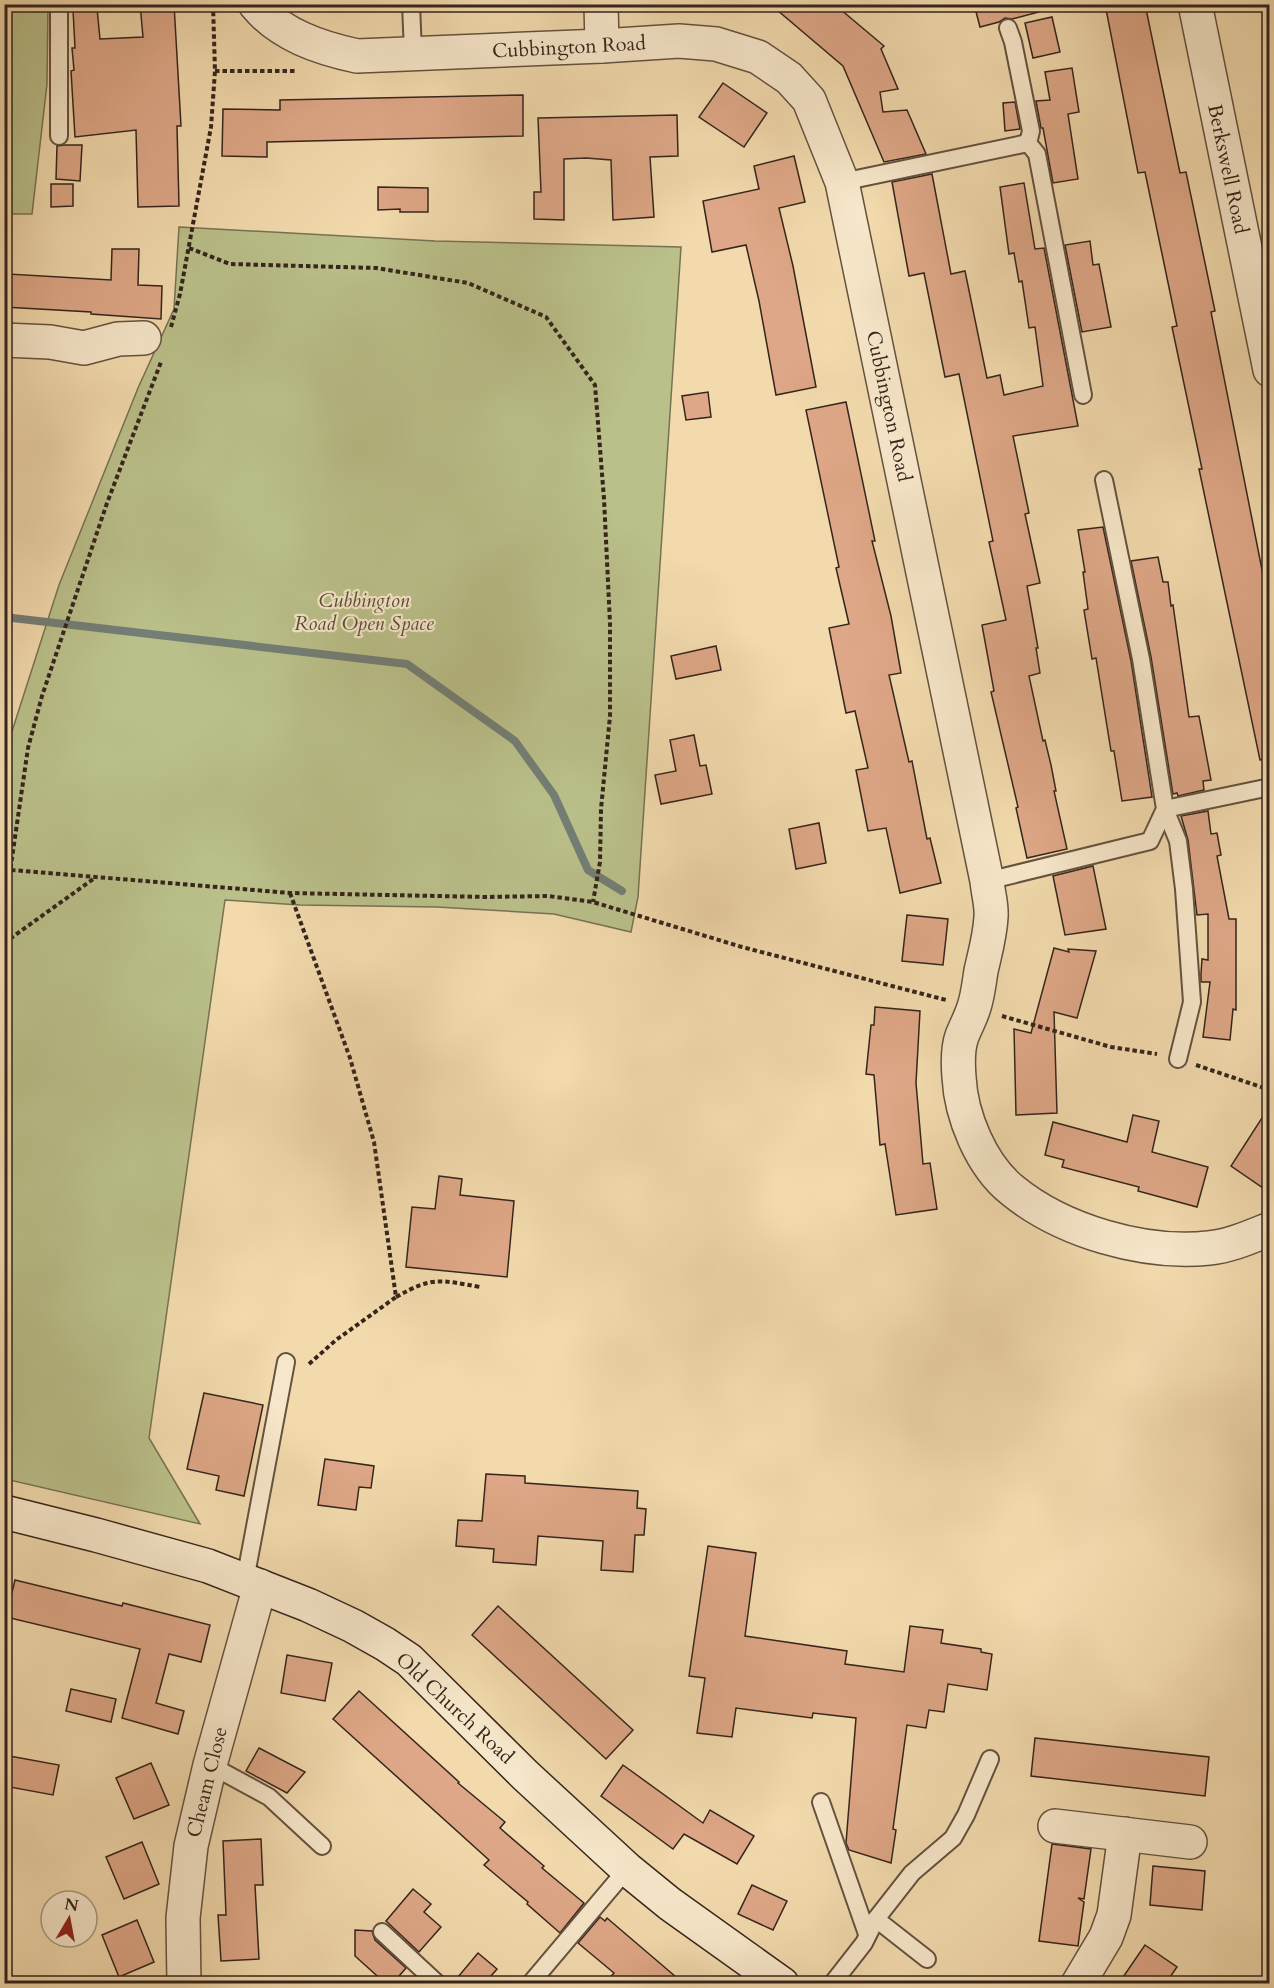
<svg xmlns="http://www.w3.org/2000/svg" width="1274" height="1988" viewBox="0 0 1274 1988" font-family="Cardo,serif">
<style>
.green{fill:#bac08a;stroke:#787253;stroke-width:1.5}
.lines{fill:none;stroke-linecap:round;stroke-linejoin:round}
.stream{stroke:#737e75;stroke-width:8}
.building{fill:#dea787;stroke:#35251c;stroke-width:1.5}
.service-casing{stroke:#645240;stroke-width:20}
.minor-casing{stroke:#645240;stroke-width:36}
.secondary-casing{stroke:#35251c;stroke-width:36}
.path{stroke:#35251c;stroke-width:4;stroke-dasharray:4.5 3;stroke-linecap:butt}
.service{stroke:#f7e7ca;stroke-width:16}
.minor{stroke:#f7e7ca;stroke-width:33}
.secondary{stroke:#f7e7ca;stroke-width:33}
.labels{text-anchor:middle;dominant-baseline:central;stroke-width:4.5;stroke-linejoin:round;paint-order:stroke}
.street-label{font-size:20px;fill:#35251c;stroke:#f7e7ca}
.park-label{font-size:20px;font-style:italic;fill:#564c38;stroke:#f7e7ca}
</style>
<rect width="100%" height="100%" fill="#f2daad"/>
<filter id="stains"><feTurbulence type="fractalNoise" baseFrequency=".00333" numOctaves="4"/><feColorMatrix values="0 0 0 0 .2 0 0 0 0 .09 0 0 0 0 .02 0 0 0 .5 -.17"/></filter>
<radialGradient id="worn" r=".72"><stop offset=".6" stop-color="#630" stop-opacity="0"/><stop offset="1" stop-color="#630" stop-opacity=".3"/></radialGradient>
<g class="green">
<path d="M5 4 48 5 47 84 32 214H5Z"/>
<path d="M179 227 435 241 681 247 638 897 631 932 554 914 437 907 300 905 225 900 149 1438 200 1524 5 1479 4 767 7 747 59 585 138 388 174 309Z"/>
</g>
<g class="lines">
<path class="stream" d="M4 617 407 664 515 741 554 795 588 870 622 891"/>
</g>
<g class="building">
<path d="M140 4H174L181 126H177L179 206 138 207 136 130 75 137 71 71 74 70 72 48H75L73 10 97 8 100 39 143 37Z"/>
<path d="M770 4H834L884 46 881 49 898 89 880 92 883 112 907 110 926 154 884 162 843 66Z"/>
<path d="M974 4H1038L1039 12 1012 19 1005 18 999 22 980 27Z"/>
<path d="M1105 4H1145L1180 173 1186 172 1215 311 1211 312 1269 605V759L1260 760 1199 469H1202L1172 327 1177 326 1145 172 1138 173Z"/>
<path d="M1052 17 1060 52 1033 58 1025 23Z"/>
<path d="M1072 68 1079 112 1068 114 1078 179 1053 183 1043 128H1041L1036 101 1050 100 1045 72Z"/>
<path d="M723 83 767 113 744 147 699 117Z"/>
<path d="M523 95V136L267 142V157L222 156 223 109 280 110V100Z"/>
<path d="M1015 102 1020 129 1005 131 1003 103Z"/>
<path d="M677 115 678 156 650 157 654 217 613 220 611 160 586 158 564 159V220L534 219V192H541L538 118Z"/>
<path d="M64 145H82L80 181 56 179 57 146Z"/>
<path d="M794 156 805 202 779 208 793 266 816 387 776 395 759 301 746 245 712 252 703 201 759 189 754 166Z"/>
<path d="M932 174 951 274 965 271 987 378 1000 375 1004 395 1043 386 1035 327 1029 328 1022 281 1019 282 1014 253 1009 254 1000 187 1024 183 1035 249 1044 248 1078 426 1013 436 1029 513 1025 514 1040 583 1027 586 1038 648H1036L1040 673 1029 676 1043 741 1045 740 1051 765 1056 791H1054L1067 849 1027 858 1016 808 1018 807 991 692 994 691 982 625 1006 620 989 542 993 541 959 374 945 377 924 273 909 276 892 182Z"/>
<path d="M51 184H73V206L51 207Z"/>
<path d="M378 187 428 188V212H400V209L378 210Z"/>
<path d="M1090 241 1093 265 1099 264 1111 327 1082 332 1065 245Z"/>
<path d="M112 249H139L138 285 162 286 161 319 91 314V312L4 307V277H8V274L111 280Z"/>
<path d="M708 392 711 417 686 420 682 396Z"/>
<path d="M846 402 875 541H872L891 616 901 673 889 675 909 762 912 761 927 839 930 838 941 883 900 893 886 828 868 831 856 770 868 768 855 711 846 713 829 628 849 624 836 568 839 567 806 410Z"/>
<path d="M1103 527 1131 661 1152 797 1122 801 1114 751H1111L1096 658 1092 659 1084 610 1088 609 1083 572H1085L1078 530Z"/>
<path d="M1158 557 1163 582H1168L1171 606 1173 605 1189 717 1199 716 1211 780 1203 781 1204 790 1178 796 1177 793 1173 794 1151 657 1131 561Z"/>
<path d="M716 646 721 670 676 679 671 656Z"/>
<path d="M694 735 700 766 706 765 712 794 661 804 655 775 676 771 670 740Z"/>
<path d="M1208 811 1211 834 1217 833 1221 855 1217 856 1229 919H1236V1010L1233 1009 1230 1040 1203 1037 1210 982H1201V974L1202 959 1208 960V914L1197 915 1188 840 1181 816Z"/>
<path d="M819 823 826 863 796 869 789 829Z"/>
<path d="M1093 866 1106 929 1065 935 1053 876Z"/>
<path d="M907 915 948 919 943 965 902 961Z"/>
<path d="M1054 948 1069 952 1068 949 1096 951 1077 1018 1054 1012 1057 1113 1016 1115 1014 1029 1031 1033Z"/>
<path d="M875 1007 920 1011 916 1083 923 1164 930 1163 937 1209 896 1215 885 1144 880 1145 874 1075 866 1074 871 1025H874Z"/>
<path d="M1269 1107V1192L1231 1166Z"/>
<path d="M1133 1115 1159 1121 1152 1152 1208 1167 1197 1207 1138 1191 1139 1187 1062 1167 1064 1160 1045 1155 1053 1122 1127 1142Z"/>
<path d="M439 1176 462 1179 460 1195 514 1201 507 1277 406 1267 412 1207 435 1209Z"/>
<path d="M204 1393 263 1405 244 1496 216 1490 219 1476 187 1469Z"/>
<path d="M325 1459 374 1466 371 1488 359 1487 356 1510 318 1505Z"/>
<path d="M486 1474 525 1476V1483L638 1491 637 1508 646 1509 644 1535H635L633 1572 601 1570 603 1541 538 1536 536 1565 493 1562 494 1549 456 1546 458 1520 482 1521Z"/>
<path d="M708 1546 756 1553 745 1636 847 1651 845 1664 904 1672 910 1626 943 1630 941 1643 981 1649V1652L992 1654 987 1690 948 1684 944 1712 929 1710 926 1728 907 1725 893 1829 896 1830 891 1863 849 1850 846 1843 856 1718 813 1713 812 1718 736 1708 732 1737 697 1733 705 1678 689 1676Z"/>
<path d="M15 1580 122 1606 123 1603 210 1625 201 1662 169 1654 156 1703 184 1711 178 1734 122 1718 140 1649 6 1617Z"/>
<path d="M498 1606 633 1730 606 1759 472 1635Z"/>
<path d="M287 1655 332 1663 325 1701 281 1693Z"/>
<path d="M71 1689 116 1699 111 1722 66 1711Z"/>
<path d="M359 1691 459 1782 458 1783 505 1822 500 1828 544 1866 542 1868 584 1903 560 1933 527 1904 528 1902 484 1865 489 1860 333 1719Z"/>
<path d="M1035 1738 1209 1757 1205 1796 1031 1776Z"/>
<path d="M259 1748 305 1772 287 1793 246 1771Z"/>
<path d="M4 1755 59 1765 53 1795 4 1786Z"/>
<path d="M151 1763 169 1805 134 1819 116 1778Z"/>
<path d="M623 1765 703 1823 710 1810 754 1836 737 1864 684 1834 673 1849 601 1796Z"/>
<path d="M261 1839 263 1885H255L259 1959 221 1961 218 1915H226L223 1841Z"/>
<path d="M142 1842 159 1884 124 1899 106 1857Z"/>
<path d="M1052 1844 1091 1849 1084 1899 1078 1898 1084 1902 1078 1946 1039 1941Z"/>
<path d="M1153 1866 1205 1871 1202 1910 1150 1905Z"/>
<path d="M752 1885 787 1901 773 1930 738 1914Z"/>
<path d="M413 1889 431 1904 424 1912 441 1927 419 1952 386 1921Z"/>
<path d="M600 1917 605 1921 607 1918 683 1983H605L614 1973 578 1943Z"/>
<path d="M137 1920 154 1962 119 1977 102 1935Z"/>
<path d="M355 1930 372 1931 375 1940 406 1968 393 1983H385L355 1956Z"/>
<path d="M1145 1945 1177 1967 1166 1983H1119Z"/>
<path d="M478 1953 497 1969 485 1983H453Z"/>
</g>
<g class="lines">
<g class="service-casing">
<g id="service">
<path d="M411 4 413 53"/>
<path d="M1008 28 1013 42 1031 131 1028 143"/>
<path d="M59 136V4"/>
<path d="M842 182 1028 143 1037 154 1083 395"/>
<path d="M987 881 1150 841 1165 809 1141 659 1104 480"/>
<path d="M1178 1059 1192 1002 1184 889 1178 841 1165 809 1270 787"/>
<path d="M245 1580 286 1362"/>
<path d="M210 1765 269 1797 322 1846"/>
<path d="M821 1802 867 1934"/>
<path d="M876 1919 927 1959"/>
<path d="M382 1932 438 1984"/>
<path d="M530 1984 627 1869"/>
<path d="M832 1984 864 1943 876 1919 912 1873 953 1838 966 1815 990 1759"/>
</g>
</g>
<g class="minor-casing">
<g id="minor">
<path d="M255 4C280 35 320 48 357 56L602 46 679 41 716 44 758 57 789 78 809 100 842 182 987 881C988 893 992 905 991 917 990 936 985 953 981 971 979 983 978 995 974 1007 971 1017 966 1026 962 1036 958 1047 958 1065 959 1077 961 1116 981 1165 1012 1190 1062 1231 1144 1255 1209 1248 1230 1246 1250 1237 1270 1229"/>
<path d="M601 4 602 46"/>
<path d="M1195 4 1270 370"/>
<path d="M4 340 50 342 84 348 118 339 144 338"/>
<path d="M1055 1826 1190 1842"/>
<path d="M184 1984 183 1918 191 1846 210 1765 260 1586"/>
<path d="M1078 1984 1106 1937 1114 1915 1125 1834"/>
</g>
</g>
<g class="secondary-casing">
<path id="secondary" d="M4 1512 96 1535 208 1566 308 1605 353 1626 385 1644 409 1660 525 1775 627 1869 670 1904 782 1984"/>
</g>
<g class="path">
<path d="M215 71H296"/>
<path d="M189 248 230 264 376 268 468 283 546 317 595 385 604 499 610 623V716L601 809 600 862 593 902"/>
<path d="M171 327 180 294 211 127 215 71 213 4"/>
<path d="M11 870 290 893 486 897 548 896 593 902 742 947 946 1000"/>
<path d="M290 893 350 1058 374 1142 396 1297 336 1340 308 1365"/>
<path d="M4 913 28 748 42 696 107 503 161 362"/>
<path d="M4 943 96 877"/>
<path d="M1002 1016 1111 1047 1157 1054"/>
<path d="M1196 1065 1270 1090"/>
<path d="M396 1297C433 1276 440 1280 480 1287"/>
</g>
<use href="#service" class="service"/>
<use href="#minor" class="minor"/>
<use href="#secondary" class="secondary"/>
</g>
<g class="labels">
<g class="street-label">
<text transform="translate(569 47) rotate(-3)">Cubbington Road</text>
<text transform="translate(1228 169) rotate(78)">Berkswell Road</text>
<text transform="translate(889 406) rotate(78)">Cubbington Road</text>
<text transform="translate(455 1708) rotate(43)">Old Church Road</text>
<text transform="translate(207 1782) rotate(-76)">Cheam Close</text>
</g>
<g class="park-label">
<text x="364" y="600">Cubbington<tspan x="364" dy="23">Road Open Space</tspan></text>
</g>
</g>
<rect width="1274" height="1988" fill="none" stroke="#f2daad" stroke-width="24"/>
<rect x="6" y="6" width="1262" height="1976" fill="none" stroke="#35251c" stroke-width="3"/>
<rect x="12" y="12" width="1250" height="1964" fill="none" stroke="#35251c" stroke-width="1.5"/>
<g transform="translate(69 1919) rotate(10)"><circle r="28" fill="#f7e7ca" stroke="#a99984" stroke-width="1.5"/>
<path d="M0-4.5L10 22L0 15L-10 22Z" fill="#8f2418"/>
<text y="-9" font-size="16" font-weight="bold" text-anchor="middle" fill="#35251c">N</text>
</g>
<rect width="100%" height="100%" filter="url(#stains)"/>
<rect width="100%" height="100%" fill="url(#worn)"/>
</svg>
